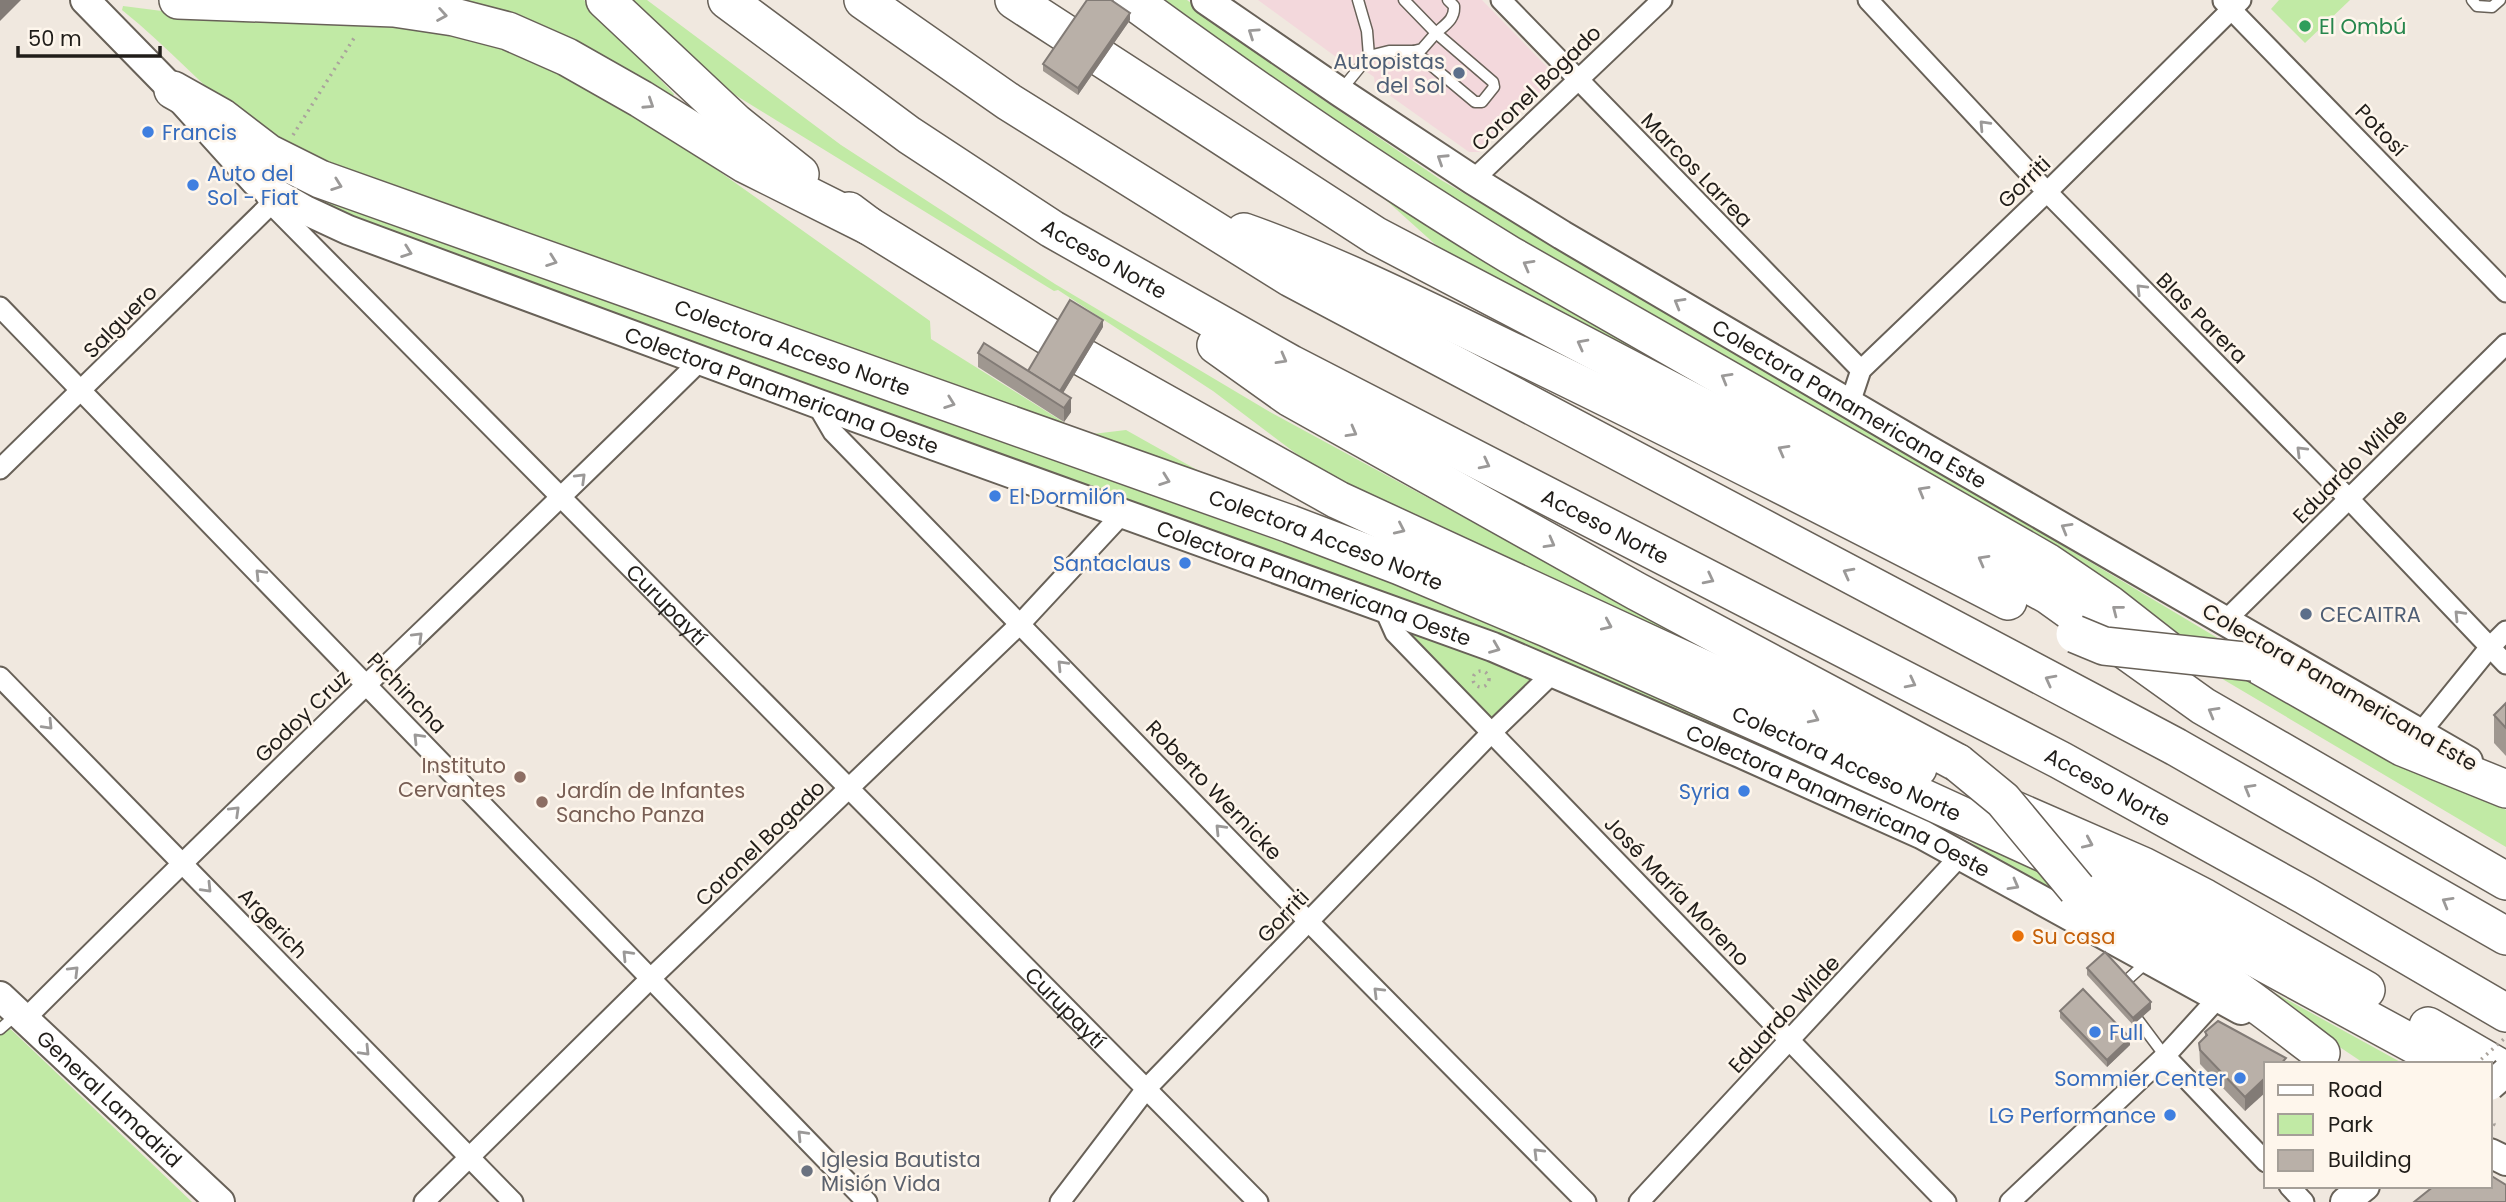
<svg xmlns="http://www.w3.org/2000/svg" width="2506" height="1202" viewBox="0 0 2506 1202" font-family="Poppins,sans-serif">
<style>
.commercial{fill:#f3d8dc}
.green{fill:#c1eaa5}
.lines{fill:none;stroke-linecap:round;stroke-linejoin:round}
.lane-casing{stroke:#686158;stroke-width:13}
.street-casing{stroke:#686158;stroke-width:23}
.secondary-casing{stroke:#686158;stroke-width:32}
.highway-casing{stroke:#686158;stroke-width:40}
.path{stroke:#aaa39c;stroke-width:3.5;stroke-dasharray:2 5;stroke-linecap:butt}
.lane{stroke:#fff;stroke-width:10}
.street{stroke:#fff;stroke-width:19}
.secondary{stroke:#fff;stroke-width:28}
.highway{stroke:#fff;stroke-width:37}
.secondary-bridge-casing{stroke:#686158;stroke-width:32;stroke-linecap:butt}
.highway-bridge-casing{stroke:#686158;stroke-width:40;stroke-linecap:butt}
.path-bridge{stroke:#aaa39c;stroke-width:3.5;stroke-dasharray:2 5;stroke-linecap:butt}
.secondary-bridge{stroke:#fff;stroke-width:28}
.highway-bridge{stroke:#fff;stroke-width:37}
.wall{fill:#9f9790}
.shaded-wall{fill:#827b76}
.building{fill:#b9b0a8;stroke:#827b76;stroke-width:2}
.oneway{stroke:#9b9998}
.leisure-dot{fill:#2e9e5b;stroke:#fef6ec;stroke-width:2.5}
.service-dot{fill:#5c6f8a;stroke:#fef6ec;stroke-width:2.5}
.shop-dot{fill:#3f7fe0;stroke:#fef6ec;stroke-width:2.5}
.education-dot{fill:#8d6e63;stroke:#fef6ec;stroke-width:2.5}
.food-dot{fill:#e8710a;stroke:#fef6ec;stroke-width:2.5}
.worship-dot{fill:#6b7280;stroke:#fef6ec;stroke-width:2.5}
.labels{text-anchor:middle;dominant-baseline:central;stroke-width:5;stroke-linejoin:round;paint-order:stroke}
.leisure-label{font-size:21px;fill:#27864d;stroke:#fef6ec;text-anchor:start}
.service-label{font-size:21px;fill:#4e5e75;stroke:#fef6ec;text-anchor:end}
.street-label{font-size:21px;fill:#201d19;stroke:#fef6ec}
.shop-label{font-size:21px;fill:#366cbe;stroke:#fef6ec;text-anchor:start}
.education-label{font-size:21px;fill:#785e54;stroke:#fef6ec;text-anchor:end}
.food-label{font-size:21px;fill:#c56008;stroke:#fef6ec;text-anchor:start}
.worship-label{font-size:21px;fill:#5b616d;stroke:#fef6ec;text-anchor:start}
</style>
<rect width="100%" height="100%" fill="#f0e8df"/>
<path class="commercial" d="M1258 0H1482L1549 69 1550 82 1480 152H1469L1375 85 1374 77 1351 61 1343 62Z"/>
<g class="green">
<path d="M384 0H584L674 94 669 106Z"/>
<path d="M621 0H647L841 145 1055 284 1270 412 1511 543 1802 696 1553 595 1314 467 1213 391 1058 290 1054 291 688 66Z"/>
<path d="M1150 0H1187L1285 74 1441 180 1839 412 2506 810V847L2214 674 1404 174Z"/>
<path d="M2279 0H2350L2305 43 2271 9Z"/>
<path d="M123 6 201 16 346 17 439 27 485 37 540 58 610 94 930 321 931 339 1084 435 1126 430 1199 471 1243 489 1162 465 1084 435 310 162C235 127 185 60 122 10Z"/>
<path d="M274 174 299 188 1353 568 1479 617 1829 769 1828 775 1919 819 1470 623 493 274 302 197 273 176Z"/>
<path d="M1376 191 2046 578 1448 256Z"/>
<path d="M1414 628 1533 679 1490 720 1409 633 1408 631Z"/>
<path d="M1959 833 2050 872 2072 900 1988 855Z"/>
<path d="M2186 944 2404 1064H2365Z"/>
<path d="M0 1019 192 1202H0Z"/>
</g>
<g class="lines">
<g class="lane-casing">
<g id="lane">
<path d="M1358 0 1367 31 1369 56"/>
<path d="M1404 0 1436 33 1422 49 1414 51"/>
<path d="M2472 0 2477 6 2492 7 2500 0"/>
<path d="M1342 89 1369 56 1389 51H1414L1475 102H1482L1494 87 1493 82 1436 33C1446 24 1455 19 1454 6L1448 0"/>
<path d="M2126 981 2147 962"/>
<path d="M2138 1020 2165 1056"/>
<path d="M0 1029 15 1016"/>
</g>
</g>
<g class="street-casing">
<g id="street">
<path d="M1501 0 1861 370"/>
<path d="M1868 0 2047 192 2349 499 2506 664"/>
<path d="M2223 1 2506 292"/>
<path d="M1473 180 1662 0"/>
<path id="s1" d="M261 189 271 204 1258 1202"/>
<path d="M0 307 867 1202"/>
<path d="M816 403 833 432 1309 922 1586 1202"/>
<path d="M1850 403 1861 370 2047 192 2241 0"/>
<path d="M0 469 271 204"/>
<path d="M1383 606 1395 633 1946 1202"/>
<path d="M2226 620 2506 344"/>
<path d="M0 677 513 1202"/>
<path d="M2421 732 2490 647 2506 631"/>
<path d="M25 1019C247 796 477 581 701 360"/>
<path d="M2165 1056 2266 1162"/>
<path d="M2289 1186 2304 1202"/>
<path d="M424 1202 650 979 1021 623 1124 512"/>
<path d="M1060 1202 1146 1089 1492 732 1553 673"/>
<path d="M1639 1202 1961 855"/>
<path d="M2010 1202 2165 1056 2218 998"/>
</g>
</g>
<g class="secondary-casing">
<g id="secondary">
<path id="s2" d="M85 0 173 90 256 182 305 210 348 230 816 403 1493 647 1740 753 1923 835 2241 1010"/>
<path id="s3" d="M1206 0 1340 92 1473 180 1562 235 1925 448 2468 761"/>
<path id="s4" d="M0 996 220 1202"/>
<path d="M2490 1153 2506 1161"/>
<path d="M2345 1202 2365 1186"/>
</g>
</g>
<g class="highway-casing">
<g id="highway">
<path d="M178 0 394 8 454 17 508 31 567 57 641 99 745 164 869 226"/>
<path d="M605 0 736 123 800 174"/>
<path id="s5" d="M727 0 909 135 1052 229 1291 364 2060 760 2304 895 2506 1013"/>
<path d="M863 0 1009 102 1291 278 2176 747 2506 936"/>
<path d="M1014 0 1068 35"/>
<path d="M1132 0C1255 90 1380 176 1510 255L2047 562 2109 604 2178 658"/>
<path d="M1103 59 1376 236 1771 443 2048 595 2203 706 2506 881"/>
<path id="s6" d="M173 90 221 117 268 153 320 179 1290 524 1400 566 1547 628 1773 729 2159 906 2450 1064"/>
<path d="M849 211 869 226 1051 338"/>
<path d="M1244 232C1343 267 1436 315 1530 360 1691 438 1849 519 2008 601"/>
<path d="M1216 345 1289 397 1636 591 1958 763"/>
<path d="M1084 358 1338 500 1918 768"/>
<path d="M2253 662 2402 747 2506 789"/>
<path d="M2003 805 2143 866 2205 898 2366 990"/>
<path d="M2077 889C2108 913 2144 930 2177 950 2228 981 2274 1017 2321 1053"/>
<path d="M2428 1026 2506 1071"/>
</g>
</g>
<g class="path">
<path d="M293 135 356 35"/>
<circle cx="1481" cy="679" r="8"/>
<path d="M2490 1118 2494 1124 2490 1130"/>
</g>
<use href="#lane" class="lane"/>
<use href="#street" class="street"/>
<use href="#secondary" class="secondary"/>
<use href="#highway" class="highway"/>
<g class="secondary-bridge-casing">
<path id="secondary-bridge" d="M2490 1086 2506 1072"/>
</g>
<g class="highway-bridge-casing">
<g id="highway-bridge">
<path d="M2075 634 2104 646 2253 662"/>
<path d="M1958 763 2003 800 2077 889"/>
</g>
</g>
<path class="path-bridge" d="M2476 1064 2506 1037"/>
<use href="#secondary-bridge" class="secondary-bridge"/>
<use href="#highway-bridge" class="highway-bridge"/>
</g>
<g class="wall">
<path d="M1130 20 1078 95 1043 71V64Z"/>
<path d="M1103 327 1063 393 1071 412 1064 422 978 367V353L1028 371Z"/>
<path d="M2506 703V756L2494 743V715Z"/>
<path d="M2087 968 2151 1009 2133 1025 2087 975Z"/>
<path d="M2060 1011 2130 1045 2107 1067 2060 1018Z"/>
<path d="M2205 1032 2286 1064 2245 1111 2200 1064 2199 1043 2205 1037Z"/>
</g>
<g class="shaded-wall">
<path d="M0 0H21L0 21Z"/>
<path d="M1130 13V20L1078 95V88Z"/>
<path d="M1103 320V327L1057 403V395Z"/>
<path d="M1071 398V412L1064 422V408Z"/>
<path d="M2151 1002V1009L2133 1025V1018Z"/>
<path d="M2130 1038V1045L2107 1067V1060Z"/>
<path d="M2266 1077V1092L2245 1111V1097Z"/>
</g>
<g class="building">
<path d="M1087 0H1111L1130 13 1078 88 1043 64Z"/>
<path d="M1070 300 1103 320 1060 391 1028 371Z"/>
<path d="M984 343 1071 398 1064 408 978 353Z"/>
<path d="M2506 703V728L2494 715Z"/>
<path d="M2105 952 2151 1002 2133 1018 2087 968Z"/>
<path d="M2083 989 2130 1038 2107 1060 2060 1011Z"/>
<path d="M2218 1021 2286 1058 2281 1064H2266V1077L2245 1097 2200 1050 2199 1043 2207 1035 2205 1032Z"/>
<path d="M2490 1175 2506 1185V1202H2414L2434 1186H2490Z"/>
</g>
<defs><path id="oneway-chevron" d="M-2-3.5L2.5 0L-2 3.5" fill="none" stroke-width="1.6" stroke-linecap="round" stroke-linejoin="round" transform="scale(1.75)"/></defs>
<g class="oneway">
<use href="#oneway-chevron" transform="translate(442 15) rotate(10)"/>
<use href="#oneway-chevron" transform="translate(1253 33) rotate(-146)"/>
<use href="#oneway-chevron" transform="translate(649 104) rotate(33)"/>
<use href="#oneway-chevron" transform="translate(1984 125) rotate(-133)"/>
<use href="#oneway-chevron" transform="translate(1442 159) rotate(-147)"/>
<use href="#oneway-chevron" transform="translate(337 185) rotate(20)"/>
<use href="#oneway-chevron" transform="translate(407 252) rotate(20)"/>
<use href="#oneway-chevron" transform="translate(552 261) rotate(20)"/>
<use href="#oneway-chevron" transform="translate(1528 265) rotate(-151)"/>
<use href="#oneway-chevron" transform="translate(2141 289) rotate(-135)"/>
<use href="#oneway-chevron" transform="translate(1679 303) rotate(-150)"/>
<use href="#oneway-chevron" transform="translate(1582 344) rotate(-152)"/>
<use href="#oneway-chevron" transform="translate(1282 359) rotate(29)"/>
<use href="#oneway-chevron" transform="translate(1726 378) rotate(-150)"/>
<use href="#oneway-chevron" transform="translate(950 403) rotate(20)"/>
<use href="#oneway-chevron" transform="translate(1352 432) rotate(29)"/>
<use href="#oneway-chevron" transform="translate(1783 450) rotate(-151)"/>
<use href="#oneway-chevron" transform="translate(2301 451) rotate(-135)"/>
<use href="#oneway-chevron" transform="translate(1485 464) rotate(27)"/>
<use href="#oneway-chevron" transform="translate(581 478) rotate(-44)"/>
<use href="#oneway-chevron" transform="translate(1165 480) rotate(20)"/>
<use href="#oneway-chevron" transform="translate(1923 491) rotate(-150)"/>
<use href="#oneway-chevron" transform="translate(2066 528) rotate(-150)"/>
<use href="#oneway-chevron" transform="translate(1400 529) rotate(25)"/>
<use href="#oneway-chevron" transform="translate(1550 543) rotate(29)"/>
<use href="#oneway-chevron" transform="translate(1983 560) rotate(-151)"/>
<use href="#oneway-chevron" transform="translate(1848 573) rotate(-152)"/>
<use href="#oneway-chevron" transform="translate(260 574) rotate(-134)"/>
<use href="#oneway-chevron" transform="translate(1709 579) rotate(27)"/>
<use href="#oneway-chevron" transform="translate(2117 610) rotate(-142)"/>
<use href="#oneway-chevron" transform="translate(2459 615) rotate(-134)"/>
<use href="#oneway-chevron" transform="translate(1607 625) rotate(24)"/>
<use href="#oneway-chevron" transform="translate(418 637) rotate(-44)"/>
<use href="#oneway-chevron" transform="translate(1495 648) rotate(22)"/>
<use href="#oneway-chevron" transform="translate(1062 665) rotate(-134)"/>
<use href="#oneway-chevron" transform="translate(2050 680) rotate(-152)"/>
<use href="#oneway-chevron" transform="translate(1911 683) rotate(27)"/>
<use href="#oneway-chevron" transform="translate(2213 712) rotate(-150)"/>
<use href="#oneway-chevron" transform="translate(1814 718) rotate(26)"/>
<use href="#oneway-chevron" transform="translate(48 725) rotate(46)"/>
<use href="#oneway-chevron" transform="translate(418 738) rotate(-134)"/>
<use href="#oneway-chevron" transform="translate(2249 789) rotate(-150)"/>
<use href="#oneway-chevron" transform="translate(235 811) rotate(-44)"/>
<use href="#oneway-chevron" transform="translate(1220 829) rotate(-134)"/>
<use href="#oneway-chevron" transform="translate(2088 843) rotate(24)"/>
<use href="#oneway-chevron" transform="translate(2014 885) rotate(29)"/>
<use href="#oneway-chevron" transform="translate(207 888) rotate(46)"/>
<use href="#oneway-chevron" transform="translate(2447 902) rotate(-150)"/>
<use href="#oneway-chevron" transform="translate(627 955) rotate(-134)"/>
<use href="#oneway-chevron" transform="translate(74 971) rotate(-45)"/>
<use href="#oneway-chevron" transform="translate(1378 992) rotate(-135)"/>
<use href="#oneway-chevron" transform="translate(365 1051) rotate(46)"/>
<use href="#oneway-chevron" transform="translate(802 1135) rotate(-134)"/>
<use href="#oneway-chevron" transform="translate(1538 1153) rotate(-135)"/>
</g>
<circle class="leisure-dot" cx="2305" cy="26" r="7"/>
<g class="service-dot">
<circle cx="1459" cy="73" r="7"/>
<circle cx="2306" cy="614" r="7"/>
</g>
<g class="shop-dot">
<circle cx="148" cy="132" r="7"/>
<circle cx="193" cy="185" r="7"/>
<circle cx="995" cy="496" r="7"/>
<circle cx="1185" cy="563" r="7"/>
<circle cx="1744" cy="791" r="7"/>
<circle cx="2095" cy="1032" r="7"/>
<circle cx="2240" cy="1078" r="7"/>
<circle cx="2170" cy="1115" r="7"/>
</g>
<g class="education-dot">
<circle cx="520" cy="777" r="7"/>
<circle cx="542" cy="802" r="7"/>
</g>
<circle class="food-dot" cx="2018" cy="936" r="7"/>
<circle class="worship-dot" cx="807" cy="1171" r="7"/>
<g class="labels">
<g class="leisure-label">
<text x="2319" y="26">El Ombú</text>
</g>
<g class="service-label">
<text x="1445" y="61">Autopistas<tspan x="1445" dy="24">del Sol</tspan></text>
<text x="2320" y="614" text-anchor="start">CECAITRA</text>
</g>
<g class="street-label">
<text transform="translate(1536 88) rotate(-44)">Coronel Bogado</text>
<text transform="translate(2381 130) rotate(46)">Potosí</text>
<text transform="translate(1697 170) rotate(46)">Marcos Larrea</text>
<text transform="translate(2024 182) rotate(-44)">Gorriti</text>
<text stroke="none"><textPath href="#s5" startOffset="458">Acceso Norte</textPath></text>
<text transform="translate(2202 318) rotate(45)">Blas Parera</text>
<text transform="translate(120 321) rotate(-45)">Salguero</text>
<text stroke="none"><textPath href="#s6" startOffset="674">Colectora Acceso Norte</textPath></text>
<text stroke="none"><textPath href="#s2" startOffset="816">Colectora Panamericana Oeste</textPath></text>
<text stroke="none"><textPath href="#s3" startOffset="760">Colectora Panamericana Este</textPath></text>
<text transform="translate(2350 466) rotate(-45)">Eduardo Wilde</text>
<text stroke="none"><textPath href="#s5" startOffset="1026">Acceso Norte</textPath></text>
<text stroke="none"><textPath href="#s6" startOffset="1241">Colectora Acceso Norte</textPath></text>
<text stroke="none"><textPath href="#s2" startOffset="1382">Colectora Panamericana Oeste</textPath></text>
<text stroke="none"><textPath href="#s1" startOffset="581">Curupaytí</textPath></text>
<text transform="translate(2340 687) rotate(30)">Colectora Panamericana Este</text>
<text transform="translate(407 693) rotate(46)">Pichincha</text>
<text transform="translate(302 716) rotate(-44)">Godoy Cruz</text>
<text stroke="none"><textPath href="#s6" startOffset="1808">Colectora Acceso Norte</textPath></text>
<text stroke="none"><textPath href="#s5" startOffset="1592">Acceso Norte</textPath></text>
<text transform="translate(1214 790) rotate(46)">Roberto Wernicke</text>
<text stroke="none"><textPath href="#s2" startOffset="1950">Colectora Panamericana Oeste</textPath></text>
<text transform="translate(760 843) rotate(-44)">Coronel Bogado</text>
<text transform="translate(1677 891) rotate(46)">José María Moreno</text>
<text transform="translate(1283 916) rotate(-46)">Gorriti</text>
<text transform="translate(273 923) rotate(46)">Argerich</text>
<text stroke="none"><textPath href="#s1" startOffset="1148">Curupaytí</textPath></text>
<text transform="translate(1784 1014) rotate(-47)">Eduardo Wilde</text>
<text stroke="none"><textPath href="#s4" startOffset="150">General Lamadrid</textPath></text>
</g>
<g class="shop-label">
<text x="162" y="132">Francis</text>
<text x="207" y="173">Auto del<tspan x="207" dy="24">Sol - Fiat</tspan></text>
<text x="1009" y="496">El Dormilón</text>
<text x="1171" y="563" text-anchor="end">Santaclaus</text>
<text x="1730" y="791" text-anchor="end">Syria</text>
<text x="2109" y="1032">Full</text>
<text x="2226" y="1078" text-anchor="end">Sommier Center</text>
<text x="2156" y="1115" text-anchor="end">LG Performance</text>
</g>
<g class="education-label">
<text x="506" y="765">Instituto<tspan x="506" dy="24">Cervantes</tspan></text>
<text x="556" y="790" text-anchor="start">Jardín de Infantes<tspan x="556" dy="24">Sancho Panza</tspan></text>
</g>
<g class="food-label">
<text x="2032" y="936">Su casa</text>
</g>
<g class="worship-label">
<text x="821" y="1159">Iglesia Bautista<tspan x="821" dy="24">Misión Vida</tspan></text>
</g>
</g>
<rect x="2264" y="1062" width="228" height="126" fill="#fef6ec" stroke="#a59f98" stroke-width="2"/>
<rect x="2278" y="1085" width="35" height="10" fill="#ffffff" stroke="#a59f98" stroke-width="2"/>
<text x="2328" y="1097" font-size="21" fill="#201d19">Road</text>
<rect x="2278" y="1114" width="35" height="21" fill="#c1eaa5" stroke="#a59f98" stroke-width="2"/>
<text x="2328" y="1132" font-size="21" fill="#201d19">Park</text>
<rect x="2278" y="1150" width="35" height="21" fill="#b9b0a8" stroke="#a59f98" stroke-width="2"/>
<text x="2328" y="1167" font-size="21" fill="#201d19">Building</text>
<path d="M18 46v10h142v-10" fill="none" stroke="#201d19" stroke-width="3.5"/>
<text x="28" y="46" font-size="21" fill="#201d19" stroke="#fef6ec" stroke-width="5" paint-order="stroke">50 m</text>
</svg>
